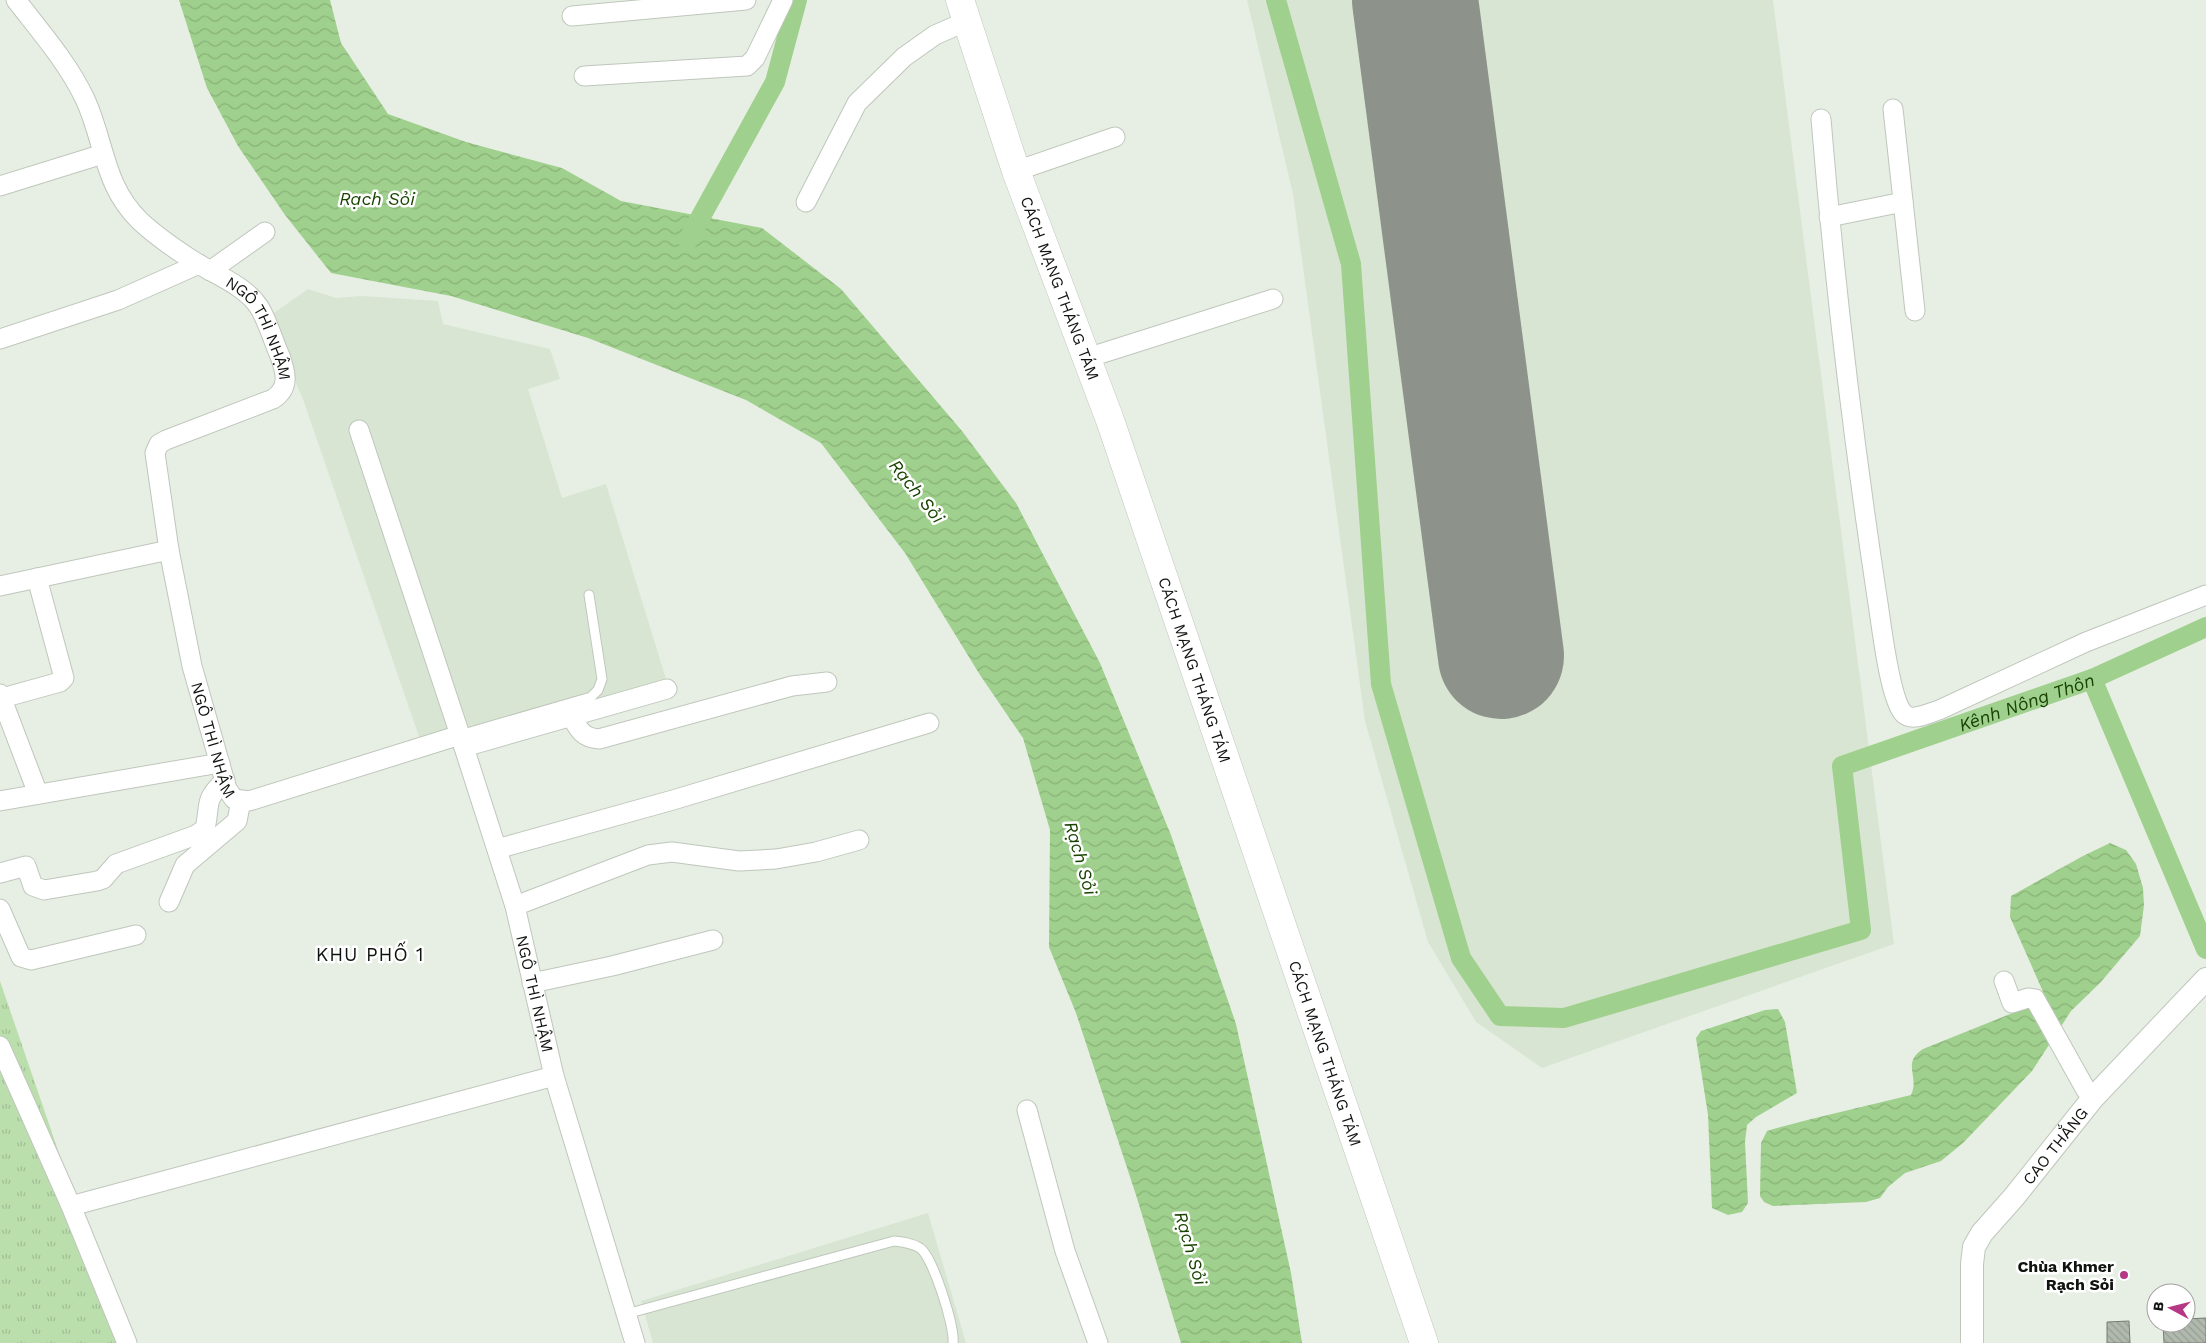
<svg xmlns="http://www.w3.org/2000/svg" width="2206" height="1343" viewBox="0 0 2206 1343" font-family="'Work Sans',sans-serif">
<style>
.built{fill:#d8e5d3}
.park{fill:url(#park-tufts)}
.water{fill:url(#water-waves)}
.lines{fill:none;stroke-linecap:round;stroke-linejoin:round}
.canal{stroke:#a0d08d;stroke-width:20}
.runway{stroke:#8d938b;stroke-width:126}
.building{fill:url(#building-back-hatch);stroke:#757c72}
.service-casing{stroke:#bfc7bc;stroke-width:11}
.minor-casing{stroke:#bfc7bc;stroke-width:21}
.tertiary-casing{stroke:#bfc7bc;stroke-width:24}
.primary-casing{stroke:#bfc7bc;stroke-width:29}
.service{stroke:#fff;stroke-width:9}
.minor{stroke:#fff;stroke-width:19}
.tertiary{stroke:#fff;stroke-width:22}
.primary{stroke:#fff;stroke-width:28}
.poi-dot{fill:#b63885;stroke:#fff;stroke-width:2}
.labels{text-anchor:middle;dominant-baseline:central;stroke-width:5;stroke-linejoin:round;paint-order:stroke}
.street-label{font-size:16px;fill:#10130f;stroke:#fff}
.poi-label{font-size:16px;font-weight:bold;fill:#10130f;stroke:#fff;text-anchor:end}
.water-label{font-size:18px;font-style:italic;fill:#184400;stroke:#fff}
.quarter-label{font-size:19px;letter-spacing:1px;fill:#10130f;stroke:#fff}
</style>
<defs>
<pattern id="park-tufts" width="24" height="20" patternUnits="userSpaceOnUse" patternTransform="scale(1.25)"><rect width="24" height="20" fill="#bbdead"/><path d="M3 7l-1-3M5 7V3M7 7l1-3M15 17l-1-3M17 17v-4M19 17l1-3" fill="none" stroke="#a0be94"/></pattern>
<pattern id="water-waves" width="16" height="10" patternUnits="userSpaceOnUse" patternTransform="scale(1.25)"><rect width="16" height="10" fill="#a0d08d"/><path d="M0 5q4-4 8 0t8 0" fill="none" stroke="#89b278"/></pattern>
<pattern id="building-back-hatch" width="6" height="6" patternUnits="userSpaceOnUse" patternTransform="scale(1.25)"><rect width="6" height="6" fill="#b1b9ae"/><path d="M-1 5l2 2M0 0l6 6M5-1l2 2" fill="none" stroke="#979e94"/></pattern>
</defs>
<rect width="100%" height="100%" fill="#e7efe4"/>
<g class="built">
<path d="M1247 0H1773L1894 944 1542 1068 1476 1022 1428 942 1365 721 1293 194Z"/>
<path d="M308 289 336 298 362 296 438 301 443 324 550 349 560 379 528 389 562 498 606 484 666 679 467 742 426 757 304 402 268 317Z"/>
<path d="M928 1213 966 1343H653L641 1301Z"/>
</g>
<path class="park" d="M0 981 124 1343H0Z"/>
<g class="water">
<path d="M179 0H330L341 43 388 114 466 142 562 168 621 201 762 228 841 289 962 431 1016 503 1100 663 1171 835 1236 1024 1291 1273 1302 1343H1181L1136 1195 1076 1013 1049 947 1050 830 1023 738 980 675 905 553 821 443 746 400 588 338 451 296 331 273 285 215 238 146 207 88Z"/>
<path d="M2110 843 2126 850 2136 864 2143 888 2144 905 2140 936 2100 983 2071 1011 2032 1071 1963 1143 1941 1161 1905 1173 1888 1187 1880 1198 1866 1202 1773 1206 1764 1202 1760 1196 1761 1143 1767 1131C1815 1117 1863 1107 1911 1095 1920 1077 1901 1063 1923 1049L2030 1006H2039L2044 994 2010 917 2011 896 2083 856Z"/>
<path d="M1778 1009 1785 1022 1797 1093 1756 1117 1747 1125 1745 1142 1748 1203 1742 1212 1728 1215 1712 1208 1708 1115 1696 1038 1701 1031 1765 1010Z"/>
</g>
<g class="lines">
<g class="canal">
<path id="s1" d="M1276 0 1351 264 1381 684 1461 958 1500 1016 1564 1018 1861 930 1842 766 2092 679 2206 627"/>
<path d="M688 240 775 82 797 0"/>
<path d="M2092 679 2206 949"/>
</g>
<path class="runway" d="M1415 0 1501 656"/>
</g>
<g class="building">
<path d="M2206 1318V1343H2164L2163 1323H2186V1319Z"/>
<path d="M2129 1321 2130 1343H2107V1322Z"/>
</g>
<g class="lines">
<g class="service-casing">
<g id="service">
<path d="M460 735 591 697 598 690 602 679 589 595"/>
<path d="M626 1314 894 1241C903 1242 912 1243 920 1248 933 1257 955 1327 953 1343"/>
</g>
</g>
<g class="minor-casing">
<g id="minor">
<path id="s2" d="M16 0C40 31 68 63 85 99 105 142 103 185 140 221 155 235 175 249 192 260 213 274 245 285 259 307 268 321 273 341 280 356 286 373 290 388 273 399L166 440 159 444 155 453 169 550 192 666 227 789 234 799 249 801 460 735 515 906 554 1076 635 1343"/>
<path d="M572 16 746 0"/>
<path d="M584 76 747 66 755 58 783 0"/>
<path d="M1893 109 1915 311"/>
<path d="M1821 119C1834 279 1853 438 1877 597 1881 620 1889 699 1904 714 1913 722 1929 713 1939 710L2086 642 2206 595"/>
<path d="M1016 171 1115 137"/>
<path d="M0 186 103 154"/>
<path d="M806 202 857 103 904 57 935 35 967 21"/>
<path d="M1829 217 1903 202"/>
<path d="M210 271 265 232"/>
<path d="M0 339 118 300 199 264"/>
<path d="M1087 358 1273 299"/>
<path d="M359 430 460 735"/>
<path d="M0 586 169 550"/>
<path d="M0 694 38 794"/>
<path d="M2 698 60 682 64 678 37 578"/>
<path d="M571 716C579 730 583 738 599 739L792 686 827 682"/>
<path d="M464 747 667 689"/>
<path d="M0 801 220 763"/>
<path d="M497 849 673 800 929 723"/>
<path d="M0 873 26 866 33 886 44 890 97 881 103 879 116 864 196 835 205 829C211 802 203 802 225 780"/>
<path d="M169 902 185 865 237 821 241 801"/>
<path d="M515 906 648 855 672 852 739 861 776 859 816 852 859 840"/>
<path d="M0 909 21 957 31 960 136 935"/>
<path d="M2004 981 2012 1003 2028 998 2035 999 2086 1090 2093 1098"/>
<path d="M532 983 612 966 713 940"/>
<path d="M0 1046 71 1206 127 1343"/>
<path d="M1027 1110 1065 1251 1098 1343"/>
<path d="M71 1206 554 1076"/>
</g>
</g>
<g class="tertiary-casing">
<g id="tertiary">
<path id="s3" d="M1972 1343V1264L1974 1247 1982 1233 2014 1197 2093 1098 2206 979"/>
</g>
</g>
<g class="primary-casing">
<g id="primary">
<path id="s4" d="M960 0 1016 171 1110 420 1424 1343"/>
</g>
</g>
<use href="#service" class="service"/>
<use href="#minor" class="minor"/>
<use href="#tertiary" class="tertiary"/>
<use href="#primary" class="primary"/>
</g>
<circle class="poi-dot" cx="2124" cy="1275" r="5"/>
<g class="labels">
<g class="street-label">
<text stroke="none"><textPath href="#s4" startOffset="305">CÁCH MẠNG THÁNG TÁM</textPath></text>
<text stroke="none"><textPath href="#s2" startOffset="422">NGÔ THÌ NHẬM</textPath></text>
<text stroke="none"><textPath href="#s4" startOffset="710">CÁCH MẠNG THÁNG TÁM</textPath></text>
<text stroke="none"><textPath href="#s2" startOffset="931">NGÔ THÌ NHẬM</textPath></text>
<text stroke="none"><textPath href="#s2" startOffset="1500">NGÔ THÌ NHẬM</textPath></text>
<text stroke="none"><textPath href="#s4" startOffset="1115">CÁCH MẠNG THÁNG TÁM</textPath></text>
<text stroke="none"><textPath href="#s3" startOffset="226">CAO THẮNG</textPath></text>
</g>
<g class="poi-label">
<text x="2114" y="1266">Chùa Khmer<tspan x="2114" dy="18">Rạch Sỏi</tspan></text>
</g>
<g class="water-label">
<text x="377" y="198">Rạch Sỏi</text>
<text transform="translate(917 491) rotate(51)">Rạch Sỏi</text>
<text stroke="none"><textPath href="#s1" startOffset="1785">Kênh Nông Thôn</textPath></text>
<text transform="translate(1081 858) rotate(74)">Rạch Sỏi</text>
<text transform="translate(1191 1248) rotate(74)">Rạch Sỏi</text>
</g>
<g class="quarter-label">
<text x="370" y="954">KHU PHỐ 1</text>
</g>
</g>
<g transform="translate(2171 1308) rotate(277)"><circle r="24" fill="#ffffff" stroke="#9fa19f"/>
<path d="M0-4L9 19L0 12L-9 19Z" fill="#b63885"/>
<text y="-8" font-size="14" font-weight="bold" text-anchor="middle" fill="#10130f">B</text>
</g>
</svg>
